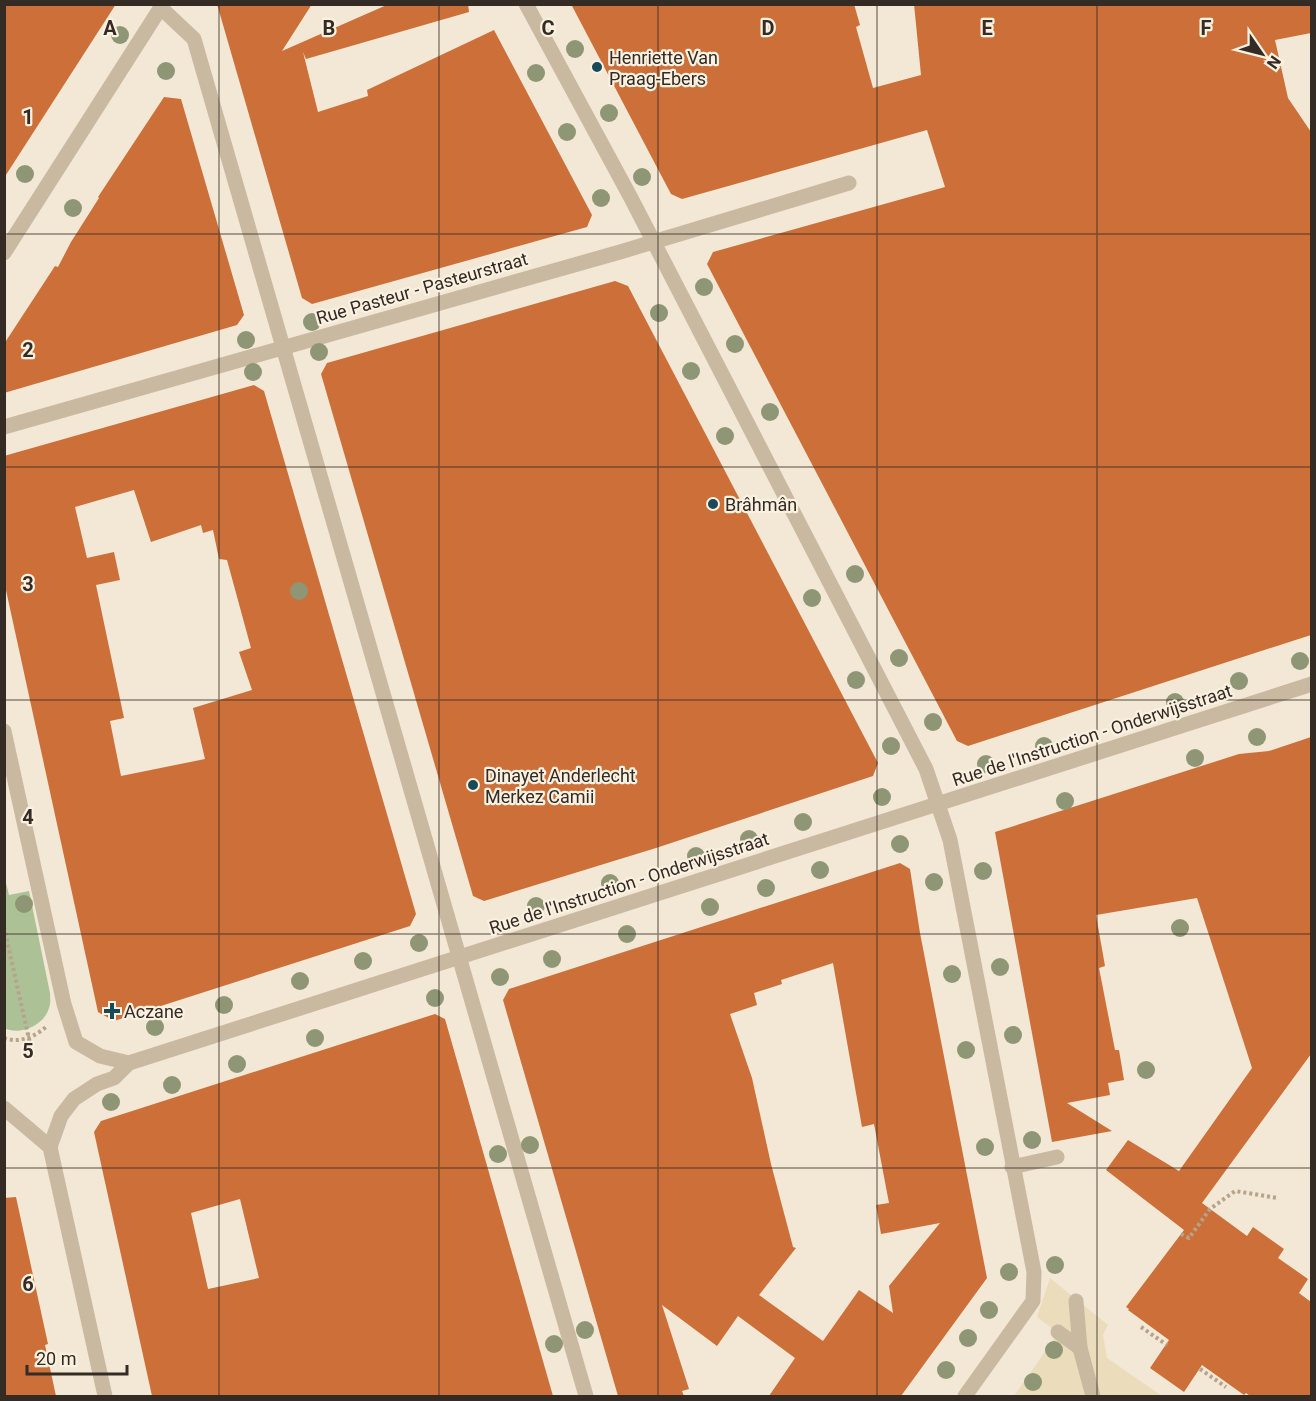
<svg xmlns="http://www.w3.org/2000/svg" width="1316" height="1401" viewBox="0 0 1316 1401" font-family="Roboto,sans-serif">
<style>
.green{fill:#acc195}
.plaza{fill:#ebdcbb}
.building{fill:#cd6f38;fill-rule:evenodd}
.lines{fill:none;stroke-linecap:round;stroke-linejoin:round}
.path{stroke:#b6a38b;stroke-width:4;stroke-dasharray:3 3;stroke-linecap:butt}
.service{stroke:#cab9a1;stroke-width:15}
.pedestrian{stroke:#cab9a1;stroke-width:15}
.minor{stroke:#cab9a1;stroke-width:15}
.tree{fill:#8e9675}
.grid{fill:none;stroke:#332b24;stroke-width:1.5;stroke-opacity:0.55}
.poi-dot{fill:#184a57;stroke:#faf1e1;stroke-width:2}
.labels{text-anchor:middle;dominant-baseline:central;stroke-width:4.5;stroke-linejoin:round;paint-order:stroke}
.poi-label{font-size:18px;fill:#332b24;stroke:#faf1e1;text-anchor:start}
.street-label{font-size:18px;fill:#332b24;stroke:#faf1e1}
.grid-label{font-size:20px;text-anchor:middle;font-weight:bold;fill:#332b24;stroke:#faf1e1;stroke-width:4.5;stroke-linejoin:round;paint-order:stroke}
</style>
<rect width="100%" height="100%" fill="#f2e8d5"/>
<path class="green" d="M4 875 9 895 29 891 50 993C50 997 51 1003 49 1008 44 1025 21 1036 4 1028Z"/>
<path class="plaza" d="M1050 1278 1108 1325 1103 1335 1107 1358 1162 1396H1014L1058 1333 1037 1317Z"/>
<g class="building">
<path d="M4 4H116L4 178Z"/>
<path d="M217 4H312L282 51 389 4H468L469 12 306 59 303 52 318 112 368 96 367 90 494 30 592 215 587 227 312 304 302 298Z"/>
<path d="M571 4H854L860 25 856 27 873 88 921 75 914 4H1311V33L1275 40 1288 98 1311 132V635L968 746 957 741 707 264 713 252 945 187 927 130 682 199 671 194Z"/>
<path d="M164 97 181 99 244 315 237 325 4 393V344L55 266 58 267 71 242 99 198 98 197Z"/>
<path d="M615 281 628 286 878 763 873 776 656 848 484 901 473 896 321 374 327 363Z"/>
<path d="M254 385 264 391 416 914 410 926 114 1021 98 1012 4 581V456ZM134 490 151 542 201 525 203 533 213 530 219 559 227 560 251 648 239 652 252 690 193 708 205 759 121 776 110 721 124 718 96 585 120 580 114 552 87 558 75 507Z"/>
<path d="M1311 737V1054L1202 1203 1247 1236 1253 1227 1284 1249 1278 1258 1308 1279 1299 1293 1311 1302V1396H1250L1246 1393 1244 1395 1202 1365 1184 1392 1150 1368 1169 1340 1128 1310 1129 1309 1126 1307 1184 1230 1106 1170 1128 1140 1179 1171 1252 1068 1197 898 1096 915 1105 966 1099 968 1115 1050H1119L1124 1080 1108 1083 1110 1095 1067 1103 1112 1131 1052 1142 995 832 1239 754 1269 751Z"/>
<path d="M900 863 910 869 920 933 987 1278 901 1396H769L795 1358 738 1316 717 1346 662 1305 689 1389 682 1391 684 1396H618L503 1000 509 989ZM833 963 862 1127 874 1124 889 1203 876 1205 881 1234 940 1223 889 1286 893 1313 859 1290 823 1341 759 1295 796 1248 793 1247 771 1164 752 1078 730 1014 757 1005 754 993 782 984 781 980Z"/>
<path d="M435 1014 445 1019 553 1396H152L94 1132 101 1121ZM240 1199 259 1278 208 1289 191 1213Z"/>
<path d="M16 1197 48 1344 45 1345 56 1396H4V1198Z"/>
</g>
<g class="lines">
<g class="path">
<path d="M4 927 33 1057"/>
<path d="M4 1038C20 1044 36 1036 47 1026"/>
<path d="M1181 1234 1189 1238 1210 1209 1235 1191 1278 1198"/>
<path d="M1141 1327 1167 1345"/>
<path d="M1200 1369 1226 1387"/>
</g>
<path class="service" d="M1012 1167 1057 1157"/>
<g class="pedestrian">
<path d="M1076 1301 1080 1348 1093 1396"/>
<path d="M1058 1332 1080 1348"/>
</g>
<g class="minor">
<path d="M526 4 631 198 926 769 950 840 1034 1272 1033 1301 965 1396"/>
<path d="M161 8 194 39 586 1396"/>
<path d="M4 253 163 4"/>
<path d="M4 427 620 252 849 183"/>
<path d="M4 731 64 1004 76 1042 100 1056 129 1063"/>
<path d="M4 1108 50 1147"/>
<path d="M50 1147 61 1116 74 1099 97 1084 114 1078 129 1063 1312 684"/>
<path d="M50 1147 105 1396"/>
</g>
</g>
<g class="tree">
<circle cx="120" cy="35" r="9"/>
<circle cx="575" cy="49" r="9"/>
<circle cx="166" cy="71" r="9"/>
<circle cx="536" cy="73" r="9"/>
<circle cx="609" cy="113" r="9"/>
<circle cx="567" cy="132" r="9"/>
<circle cx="25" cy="174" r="9"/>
<circle cx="642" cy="177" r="9"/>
<circle cx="601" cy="198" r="9"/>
<circle cx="73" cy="208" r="9"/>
<circle cx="704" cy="287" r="9"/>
<circle cx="659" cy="313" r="9"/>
<circle cx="312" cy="322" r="9"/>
<circle cx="246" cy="340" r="9"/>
<circle cx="735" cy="344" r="9"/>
<circle cx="319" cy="352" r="9"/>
<circle cx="691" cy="371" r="9"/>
<circle cx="253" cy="372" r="9"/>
<circle cx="770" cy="412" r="9"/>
<circle cx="725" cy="436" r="9"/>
<circle cx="855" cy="574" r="9"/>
<circle cx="299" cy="591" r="9"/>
<circle cx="812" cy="598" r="9"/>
<circle cx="899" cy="658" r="9"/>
<circle cx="1300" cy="661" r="9"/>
<circle cx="856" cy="680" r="9"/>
<circle cx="1239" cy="681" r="9"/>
<circle cx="1175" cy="702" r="9"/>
<circle cx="933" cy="722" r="9"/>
<circle cx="1257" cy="737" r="9"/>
<circle cx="891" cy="746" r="9"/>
<circle cx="1044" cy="746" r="9"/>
<circle cx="1195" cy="758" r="9"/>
<circle cx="986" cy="764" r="9"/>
<circle cx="882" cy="797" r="9"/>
<circle cx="1065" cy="801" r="9"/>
<circle cx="803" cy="822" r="9"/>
<circle cx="749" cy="839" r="9"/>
<circle cx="900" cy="844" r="9"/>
<circle cx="696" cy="856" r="9"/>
<circle cx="820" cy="870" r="9"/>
<circle cx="983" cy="871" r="9"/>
<circle cx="934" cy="882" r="9"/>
<circle cx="610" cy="883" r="9"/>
<circle cx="766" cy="888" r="9"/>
<circle cx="24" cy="904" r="9"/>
<circle cx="536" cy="906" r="9"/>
<circle cx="710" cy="907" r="9"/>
<circle cx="1180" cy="928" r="9"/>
<circle cx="627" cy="934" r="9"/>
<circle cx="419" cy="943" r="9"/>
<circle cx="552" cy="959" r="9"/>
<circle cx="363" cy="961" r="9"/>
<circle cx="1000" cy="967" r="9"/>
<circle cx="952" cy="974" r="9"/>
<circle cx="500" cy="977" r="9"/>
<circle cx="300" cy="981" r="9"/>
<circle cx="435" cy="998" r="9"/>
<circle cx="224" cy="1005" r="9"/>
<circle cx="155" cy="1027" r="9"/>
<circle cx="1013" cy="1035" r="9"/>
<circle cx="315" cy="1038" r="9"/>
<circle cx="966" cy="1050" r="9"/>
<circle cx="237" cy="1064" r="9"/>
<circle cx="1146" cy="1070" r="9"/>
<circle cx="172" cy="1085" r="9"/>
<circle cx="111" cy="1102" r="9"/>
<circle cx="1032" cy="1140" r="9"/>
<circle cx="530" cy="1145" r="9"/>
<circle cx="985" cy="1147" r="9"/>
<circle cx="498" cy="1154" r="9"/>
<circle cx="1055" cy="1265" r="9"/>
<circle cx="1009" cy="1272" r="9"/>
<circle cx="989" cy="1310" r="9"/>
<circle cx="585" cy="1330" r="9"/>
<circle cx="968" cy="1338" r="9"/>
<circle cx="554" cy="1344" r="9"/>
<circle cx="1054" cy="1350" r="9"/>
<circle cx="946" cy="1370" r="9"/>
<circle cx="1033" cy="1382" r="9"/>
</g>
<path class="grid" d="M219 4V1396M439 4V1396M658 4V1396M877 4V1396M1097 4V1396M4 234H1312M4 467H1312M4 700H1312M4 934H1312M4 1168H1312"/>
<g class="poi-dot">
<circle cx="597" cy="67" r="6"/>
<circle cx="713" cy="504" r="6"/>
<circle cx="473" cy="785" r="6"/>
<path d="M109 1002h6v6h6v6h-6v6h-6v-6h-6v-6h6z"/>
</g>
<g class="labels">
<g class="poi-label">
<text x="609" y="57">Henriette Van<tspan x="609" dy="21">Praag-Ebers</tspan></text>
<text x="725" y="504">Brâhmân</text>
<text x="485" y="775">Dinayet Anderlecht<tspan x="485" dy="21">Merkez Camii</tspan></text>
<text x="124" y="1011">Aczane</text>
</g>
<g class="street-label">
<text transform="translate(422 288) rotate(-16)">Rue Pasteur - Pasteurstraat</text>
<text transform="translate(1092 735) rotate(-18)">Rue de l'Instruction - Onderwijsstraat</text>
<text transform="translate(629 883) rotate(-18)">Rue de l'Instruction - Onderwijsstraat</text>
</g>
</g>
<g class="grid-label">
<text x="110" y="35">A</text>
<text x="329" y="35">B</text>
<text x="548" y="35">C</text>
<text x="768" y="35">D</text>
<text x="987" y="35">E</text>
<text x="1206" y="35">F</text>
<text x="28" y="124">1</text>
<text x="28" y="357">2</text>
<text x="28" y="591">3</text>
<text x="28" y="824">4</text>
<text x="28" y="1058">5</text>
<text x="28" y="1291">6</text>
</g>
<rect width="1316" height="1401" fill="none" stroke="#332b24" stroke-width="12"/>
<g transform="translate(1262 54) rotate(125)" stroke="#faf1e1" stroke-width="4.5" paint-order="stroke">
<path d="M0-4.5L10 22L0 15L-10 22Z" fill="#332b24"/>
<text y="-9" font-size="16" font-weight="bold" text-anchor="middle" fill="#332b24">N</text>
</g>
<path d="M27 1365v9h100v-9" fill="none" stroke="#332b24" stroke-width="3"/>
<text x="36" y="1365" font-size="18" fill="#332b24" stroke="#faf1e1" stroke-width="4.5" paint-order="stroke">20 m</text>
</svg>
